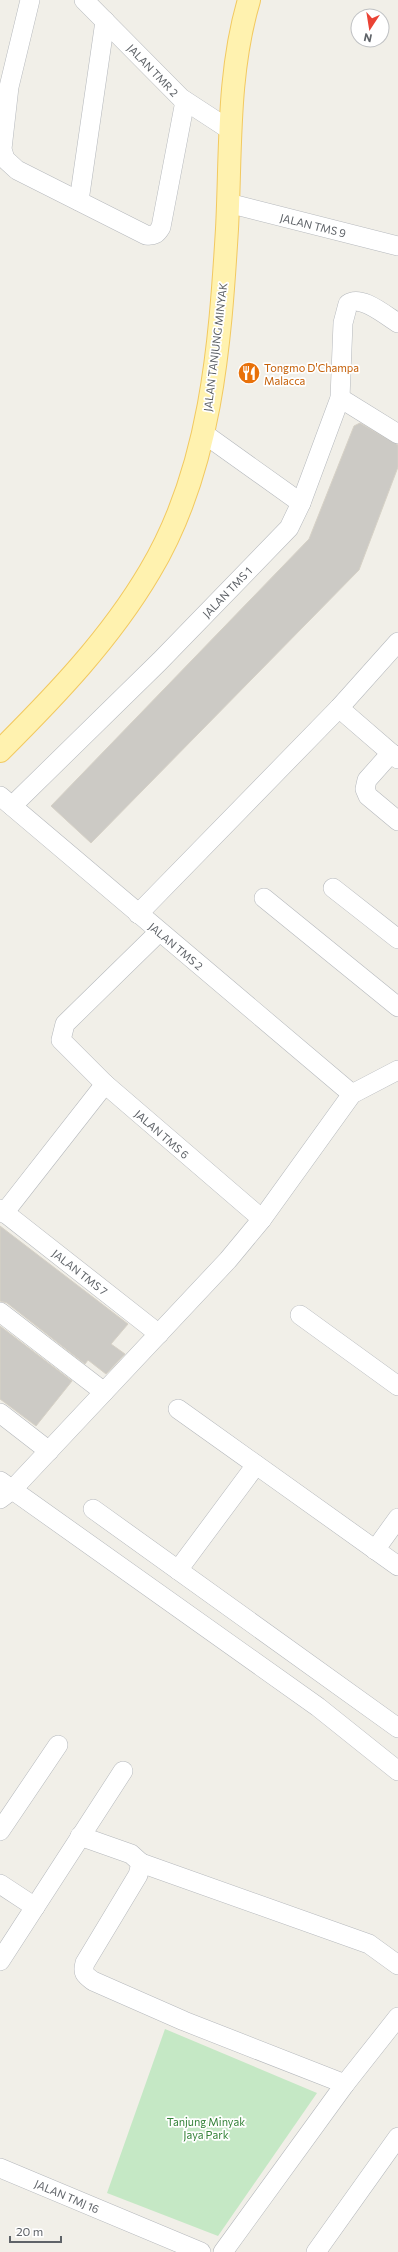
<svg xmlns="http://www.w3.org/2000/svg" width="398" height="2252" viewBox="0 0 398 2252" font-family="Commissioner,sans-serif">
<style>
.green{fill:#c5e8c5}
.building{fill:#cccac5;stroke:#d6d1c6}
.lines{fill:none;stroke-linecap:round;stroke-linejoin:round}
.minor-casing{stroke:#b5b8bc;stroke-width:20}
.major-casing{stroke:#f2c960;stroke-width:24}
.minor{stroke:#fff;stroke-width:19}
.major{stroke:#fff2af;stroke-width:22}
.labels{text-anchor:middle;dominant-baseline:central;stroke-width:3.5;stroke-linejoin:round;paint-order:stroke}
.street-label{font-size:11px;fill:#5f6368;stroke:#fff}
.food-label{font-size:11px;fill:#c56008;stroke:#fff;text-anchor:start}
.park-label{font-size:11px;fill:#348238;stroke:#fff}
</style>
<rect width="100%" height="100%" fill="#f1efe8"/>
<path class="green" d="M165 2029 317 2093 218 2236 107 2193Z"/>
<g class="building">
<path d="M360 423 398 445V467L359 570 91 843 51 806 309 539 354 426Z"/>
<path d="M0 1226 128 1324 111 1344 125 1354 106 1374 88 1360 85 1364 7 1303 0 1301Z"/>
<path d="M0 1326 72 1381 36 1426 0 1399Z"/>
</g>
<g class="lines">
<g class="minor-casing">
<g id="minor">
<path d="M30 0 9 87 2 149 5 159 17 170 146 235C154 236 157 234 161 227L185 101"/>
<path d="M84 0 181 98 230 130"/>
<path d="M79 201 105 21"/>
<path d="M228 203 398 246"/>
<path d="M340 398 398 434"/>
<path d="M203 433 301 503"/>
<path d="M339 708 398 759"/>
<path d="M391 753 367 780 365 789 368 796 398 821"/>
<path d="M0 796 352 1094"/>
<path d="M12 806 160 661 289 528 301 503 340 398 343 323 348 304C361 294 386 316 398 323"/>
<path d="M333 888 398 939"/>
<path d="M264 898 398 1007"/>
<path d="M138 914 339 708 398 642"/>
<path d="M159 932 65 1024 61 1040 105 1084 262 1219"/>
<path d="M0 1209 159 1334"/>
<path d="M4 1213 105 1084"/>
<path d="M0 1312 104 1392"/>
<path d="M300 1315 398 1386"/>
<path d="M178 1409 398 1566"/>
<path d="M0 1413 49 1451"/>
<path d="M0 1481 318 1707 398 1771"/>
<path d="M0 1499 12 1490 228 1260 262 1219 352 1094 398 1070"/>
<path d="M93 1509 398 1728"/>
<path d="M375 1550 398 1518"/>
<path d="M178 1570 256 1465"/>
<path d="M0 1831 58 1745"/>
<path d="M80 1836 131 1854 141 1863 138 1875 85 1963C82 1973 85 1975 93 1981L184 2021 345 2084"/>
<path d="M141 1863 369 1944 398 1965"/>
<path d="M0 1884 35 1907"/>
<path d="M0 1961 123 1771"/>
<path d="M0 2168 201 2252"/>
<path d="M223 2252 345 2084 398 2017"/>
<path d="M316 2252 398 2137"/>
</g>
</g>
<g class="major-casing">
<path id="major" d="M0 751C55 696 110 639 150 571 211 469 220 345 227 229 231 152 227 74 249 0"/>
</g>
<use href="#minor" class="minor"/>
<use href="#major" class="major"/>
</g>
<defs>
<g id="restaurant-disc" transform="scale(1.15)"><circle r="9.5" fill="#e8710a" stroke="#fff"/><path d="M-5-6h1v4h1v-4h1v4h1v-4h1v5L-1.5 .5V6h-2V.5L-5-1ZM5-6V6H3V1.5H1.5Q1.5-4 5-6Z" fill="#fff"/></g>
</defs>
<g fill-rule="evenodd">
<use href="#restaurant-disc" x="249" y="373"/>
</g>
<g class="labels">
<g class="street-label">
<text transform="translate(153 70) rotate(46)">JALAN TMR 2</text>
<text transform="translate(313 225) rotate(14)">JALAN TMS 9</text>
<text transform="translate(215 347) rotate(-83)">JALAN TANJUNG MINYAK</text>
<text transform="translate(227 592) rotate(-46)">JALAN TMS 1</text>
<text transform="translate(176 946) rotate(40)">JALAN TMS 2</text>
<text transform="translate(162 1134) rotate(41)">JALAN TMS 6</text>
<text transform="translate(80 1272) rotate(38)">JALAN TMS 7</text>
<text transform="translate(67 2196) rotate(23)">JALAN TMJ 16</text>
</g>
<g class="food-label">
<text x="264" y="367">Tongmo D'Champa<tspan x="264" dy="13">Malacca</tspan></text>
</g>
<g class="park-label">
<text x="206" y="2121">Tanjung Minyak<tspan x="206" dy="13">Jaya Park</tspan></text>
</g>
</g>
<g transform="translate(370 28) rotate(192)"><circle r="19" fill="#ffffff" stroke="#bfc1c3"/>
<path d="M0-3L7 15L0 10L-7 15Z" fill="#ea4335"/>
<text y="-6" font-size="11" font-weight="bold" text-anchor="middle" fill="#5f6368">N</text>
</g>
<path d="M10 2236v6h51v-6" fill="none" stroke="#5f6368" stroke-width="2"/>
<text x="16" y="2236" font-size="12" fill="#5f6368" stroke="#ffffff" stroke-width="3" paint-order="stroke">20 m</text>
</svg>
